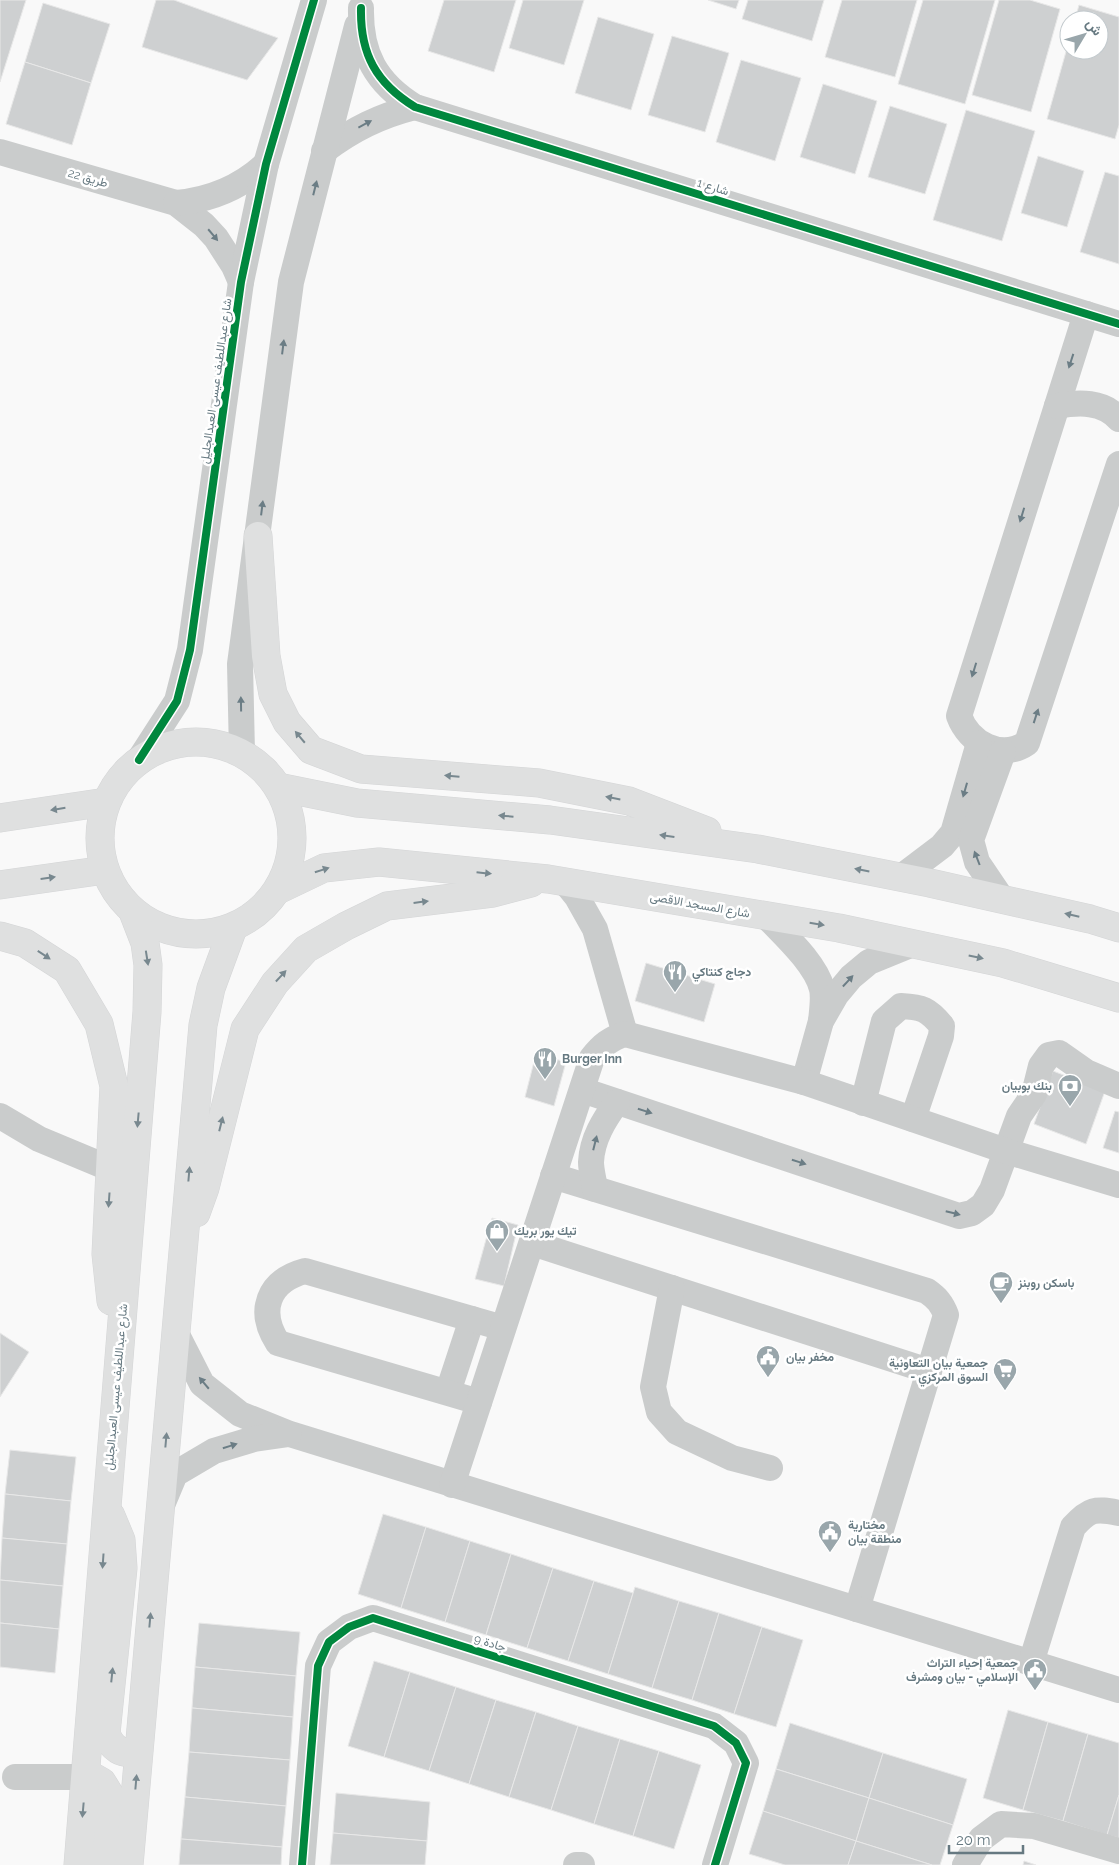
<svg xmlns="http://www.w3.org/2000/svg" width="1119" height="1865" viewBox="0 0 1119 1865" font-family="Raleway,Vazirmatn,sans-serif">
<style>
.building{fill:#ced0d1;stroke:#e8e8e8}
.lines{fill:none;stroke-linecap:round;stroke-linejoin:round}
.major-casing{stroke:#d4d5d6;stroke-width:29}
.minor{stroke:#cacccc;stroke-width:26}
.major{stroke:#dfe0e0;stroke-width:28}
.cycleway-casing{stroke:#fff;stroke-width:11}
.cycleway{stroke:#00873e;stroke-width:8}
.oneway{fill:#6b7d85}
.oneway2{fill:#78888f}
.labels{text-anchor:middle;dominant-baseline:central;stroke-width:5;stroke-linejoin:round;paint-order:stroke}
.street-label{font-size:12px;fill:#667981;stroke:#fff}
.poi-label{font-size:12px;font-weight:bold;fill:#667981;stroke:#fff;text-anchor:start}
</style>
<rect width="100%" height="100%" fill="#f9f9f9"/>
<g class="building">
<path d="M0 0H26L0 82Z"/>
<path d="M156 0H174L278 38 247 80 142 47Z"/>
<path d="M444 0H516L494 72 428 51Z"/>
<path d="M523 0H584L564 65 509 48Z"/>
<path d="M708 0H739L736 9Z"/>
<path d="M748 0H824L812 41 742 19Z"/>
<path d="M842 0H917L895 77 825 57Z"/>
<path d="M923 0H995L965 104 898 84Z"/>
<path d="M999 0H1030L1060 9 1031 112 972 95Z"/>
<path d="M43 3 110 24 91 83 25 62Z"/>
<path d="M1079 5 1119 17V125L1115 139 1047 119 1069 41V50H1099V20H1075Z"/>
<path d="M598 17 654 34 631 110 575 93Z"/>
<path d="M672 36 729 53 705 132 648 115Z"/>
<path d="M741 60 801 78 775 161 716 142Z"/>
<path d="M25 62 91 83 72 145 6 124Z"/>
<path d="M823 84 877 101 855 174 800 157Z"/>
<path d="M890 106 947 124 925 194 868 177Z"/>
<path d="M966 110 1035 131 1002 241 933 220Z"/>
<path d="M1038 156 1084 171 1067 227 1021 213Z"/>
<path d="M1105 172 1119 176V264L1080 252Z"/>
<path d="M646 963 715 984 704 1022 635 1001Z"/>
<path d="M536 1054 566 1062 554 1106 525 1097Z"/>
<path d="M1053 1071 1105 1091 1086 1144 1034 1124Z"/>
<path d="M1115 1111 1119 1112V1153L1103 1148Z"/>
<path d="M492 1218 518 1225 504 1286 475 1279Z"/>
<path d="M0 1333 29 1352 0 1397Z"/>
<path d="M10 1450 76 1457 71 1501 5 1494Z"/>
<path d="M5 1494 71 1501 67 1544 2 1538Z"/>
<path d="M383 1514 426 1527 401 1608 358 1594Z"/>
<path d="M426 1527 470 1541 445 1622 401 1608Z"/>
<path d="M2 1538 67 1544 63 1586 0 1580Z"/>
<path d="M470 1541 511 1554 486 1635 445 1622Z"/>
<path d="M511 1554 553 1568 527 1648 486 1635Z"/>
<path d="M553 1568 594 1581 568 1661 527 1648Z"/>
<path d="M0 1580 63 1586 59 1629 0 1623Z"/>
<path d="M594 1581 633 1593 608 1674 568 1661Z"/>
<path d="M635 1587 679 1601 652 1688 608 1674Z"/>
<path d="M679 1601 719 1613 692 1700 652 1688Z"/>
<path d="M719 1613 762 1627 734 1714 692 1700Z"/>
<path d="M0 1623 59 1629 55 1673 0 1667Z"/>
<path d="M199 1623 300 1632 296 1676 195 1667Z"/>
<path d="M762 1627 803 1640 776 1727 734 1714Z"/>
<path d="M374 1661 410 1672 384 1757 348 1746Z"/>
<path d="M195 1667 296 1676 293 1717 192 1708Z"/>
<path d="M410 1672 456 1687 429 1771 384 1757Z"/>
<path d="M456 1687 496 1700 469 1784 429 1771Z"/>
<path d="M496 1700 536 1712 509 1797 469 1784Z"/>
<path d="M192 1708 293 1717 290 1760 189 1752Z"/>
<path d="M1008 1710 1048 1722 1023 1810 983 1798Z"/>
<path d="M536 1712 578 1726 551 1810 509 1797Z"/>
<path d="M1048 1722 1088 1734 1063 1821 1023 1810Z"/>
<path d="M790 1723 883 1753 869 1798 776 1769Z"/>
<path d="M578 1726 620 1739 594 1824 551 1810Z"/>
<path d="M1088 1734 1119 1743V1795L1107 1835 1063 1821Z"/>
<path d="M620 1739 659 1751 633 1836 594 1824Z"/>
<path d="M659 1751 701 1765 674 1849 633 1836Z"/>
<path d="M189 1752 290 1760 286 1806 185 1797Z"/>
<path d="M883 1753 967 1779 953 1825 869 1798Z"/>
<path d="M776 1769 869 1798 856 1841 763 1811Z"/>
<path d="M336 1793 430 1802 427 1841 333 1833Z"/>
<path d="M1119 1795V1838L1107 1835Z"/>
<path d="M185 1797 286 1806 282 1847 181 1839Z"/>
<path d="M869 1798 953 1825 940 1865H932L856 1841Z"/>
<path d="M763 1811 856 1841 848 1865H785L749 1854Z"/>
<path d="M333 1833 427 1841 425 1865H330Z"/>
<path d="M181 1839 282 1847 281 1865H179Z"/>
<path d="M856 1841 932 1865H848Z"/>
<path d="M1024 1861 1036 1865H1023Z"/>
</g>
<g class="lines">
<g class="major-casing">
<g id="major">
<path d="M258 536 266 656 273 694 287 722 311 750 361 769 539 783 629 801 707 831"/>
<circle cx="196" cy="838" r="96"/>
<path d="M278 787 357 803 550 820 758 849 930 883 1090 919 1119 928"/>
<path d="M0 818 106 802"/>
<path d="M0 885 105 870"/>
<path d="M278 890 324 868 379 862 548 879 839 928 1003 963 1119 998"/>
<path d="M0 936 25 943 67 970 99 1024 114 1086 106 1254 111 1301"/>
<path d="M196 1213 205 1188 245 1029 275 983 306 949 346 926 387 906 493 893 531 883"/>
<path d="M111 1516 121 1540 123 1568 106 1733C111 1748 122 1756 138 1751"/>
<path d="M87 1777 95 1778 102 1782 110 1795 105 1865"/>
<path d="M78 1865 147 1012 148 965 145 943 133 912"/>
<path d="M129 1865 203 1025 211 988 233 928"/>
</g>
</g>
<g class="minor">
<path d="M361 8C360 54 376 83 415 107L1119 324"/>
<path d="M324 151C353 129 380 116 415 107"/>
<path d="M0 152 176 203 204 225 216 238 234 266 241 282"/>
<path d="M176 203C211 200 240 188 266 164"/>
<path d="M1086 314 959 716C969 743 1001 761 1027 743L1119 464"/>
<path d="M1057 406C1079 402 1103 401 1119 419"/>
<path d="M242 753 240 664 291 282 357 26"/>
<path d="M139 760 177 701 190 650 241 282 266 164 314 0"/>
<path d="M901 877 942 846 953 833 979 743"/>
<path d="M565 882 577 897 595 929 625 1034"/>
<path d="M1002 899 977 862 971 840 1003 752"/>
<path d="M767 917C784 935 816 964 822 989 824 998 822 1011 821 1021"/>
<path d="M804 1082 821 1021 836 995 851 977 869 962 913 944"/>
<path d="M582 1090 959 1216 972 1213 983 1205 992 1190 1019 1116 1034 1094 1041 1066 1049 1055 1059 1053 1086 1072 1119 1086"/>
<path d="M863 1103 884 1021 901 1006C922 1007 928 1009 942 1026L941 1036 913 1119"/>
<path d="M0 1116 39 1139 111 1169"/>
<path d="M553 1176 927 1291C937 1298 942 1304 946 1315L857 1609"/>
<path d="M595 1189C594 1180 591 1171 591 1162 592 1139 604 1120 617 1102"/>
<path d="M532 1243 929 1371"/>
<path d="M672 1288 653 1387 659 1412 677 1432 732 1458 770 1468"/>
<path d="M176 1333 202 1384 240 1414 290 1434 1119 1690"/>
<path d="M448 1392 472 1319"/>
<path d="M479 1402 278 1343C257 1311 268 1281 305 1271L503 1328"/>
<path d="M452 1485 592 1058C602 1045 610 1039 625 1034L804 1082 1006 1151 1119 1185"/>
<path d="M162 1505 175 1474 214 1451 254 1439 289 1434"/>
<path d="M1031 1663 1073 1527C1089 1509 1095 1508 1119 1513"/>
<path d="M15 1777H87"/>
<path d="M302 1865 318 1666 329 1642 349 1627 373 1618 714 1726 736 1743 746 1763 715 1865"/>
<path d="M576 1865H582"/>
<path d="M965 1865 981 1839 1001 1824 1034 1826 1119 1851"/>
</g>
<use href="#major" class="major"/>
<g class="cycleway-casing">
<g id="cycleway">
<path d="M361 8C360 54 376 83 415 107L1119 324"/>
<path d="M139 760 177 701 190 650 241 282 266 164 314 0"/>
<path d="M302 1865 318 1666 329 1642 349 1627 373 1618 714 1726 736 1743 746 1763 715 1865"/>
</g>
</g>
<use href="#cycleway" class="cycleway"/>
</g>
<defs><path id="oneway-solid" d="M-6-.8H1V-3.2L6.5 0L1 3.2V.8H-6Z" transform="scale(1.25)"/></defs>
<g class="oneway">
<use href="#oneway-solid" transform="translate(365 124) rotate(-28)"/>
<use href="#oneway-solid" transform="translate(315 188) rotate(-76)"/>
<use href="#oneway-solid" transform="translate(213 235) rotate(50)"/>
<use href="#oneway-solid" transform="translate(283 347) rotate(-83)"/>
<use href="#oneway-solid" transform="translate(1071 361) rotate(108)"/>
<use href="#oneway-solid" transform="translate(262 508) rotate(-83)"/>
<use href="#oneway-solid" transform="translate(1022 515) rotate(107)"/>
<use href="#oneway-solid" transform="translate(974 670) rotate(107)"/>
<use href="#oneway-solid" transform="translate(241 704) rotate(-91)"/>
<use href="#oneway-solid" transform="translate(1036 716) rotate(-72)"/>
<use href="#oneway-solid" transform="translate(965 790) rotate(106)"/>
<use href="#oneway-solid" transform="translate(977 858) rotate(-111)"/>
<use href="#oneway-solid" transform="translate(848 981) rotate(-47)"/>
<use href="#oneway-solid" transform="translate(645 1111) rotate(18)"/>
<use href="#oneway-solid" transform="translate(595 1143) rotate(-76)"/>
<use href="#oneway-solid" transform="translate(799 1162) rotate(18)"/>
<use href="#oneway-solid" transform="translate(953 1213) rotate(14)"/>
<use href="#oneway-solid" transform="translate(204 1383) rotate(-130)"/>
<use href="#oneway-solid" transform="translate(230 1446) rotate(-17)"/>
</g>
<g class="oneway2">
<use href="#oneway-solid" transform="translate(300 737) rotate(-130)"/>
<use href="#oneway-solid" transform="translate(452 776) rotate(-175)"/>
<use href="#oneway-solid" transform="translate(613 798) rotate(-169)"/>
<use href="#oneway-solid" transform="translate(58 809) rotate(171)"/>
<use href="#oneway-solid" transform="translate(506 816) rotate(-175)"/>
<use href="#oneway-solid" transform="translate(667 836) rotate(-172)"/>
<use href="#oneway-solid" transform="translate(322 870) rotate(-18)"/>
<use href="#oneway-solid" transform="translate(862 870) rotate(-169)"/>
<use href="#oneway-solid" transform="translate(484 873) rotate(6)"/>
<use href="#oneway-solid" transform="translate(48 878) rotate(-8)"/>
<use href="#oneway-solid" transform="translate(421 902) rotate(-7)"/>
<use href="#oneway-solid" transform="translate(1072 915) rotate(-167)"/>
<use href="#oneway-solid" transform="translate(817 924) rotate(9)"/>
<use href="#oneway-solid" transform="translate(44 955) rotate(33)"/>
<use href="#oneway-solid" transform="translate(976 957) rotate(12)"/>
<use href="#oneway-solid" transform="translate(147 958) rotate(81)"/>
<use href="#oneway-solid" transform="translate(281 976) rotate(-47)"/>
<use href="#oneway-solid" transform="translate(138 1120) rotate(95)"/>
<use href="#oneway-solid" transform="translate(221 1124) rotate(-76)"/>
<use href="#oneway-solid" transform="translate(189 1174) rotate(-85)"/>
<use href="#oneway-solid" transform="translate(109 1200) rotate(94)"/>
<use href="#oneway-solid" transform="translate(166 1440) rotate(-85)"/>
<use href="#oneway-solid" transform="translate(103 1561) rotate(94)"/>
<use href="#oneway-solid" transform="translate(150 1620) rotate(-85)"/>
<use href="#oneway-solid" transform="translate(112 1675) rotate(-84)"/>
<use href="#oneway-solid" transform="translate(136 1782) rotate(-85)"/>
<use href="#oneway-solid" transform="translate(83 1810) rotate(95)"/>
</g>
<defs>
<g id="restaurant-pin" transform="scale(1.25)"><path d="M0 17L-7.5 6A9.5 9.5 0 1 1 7.5 6Z" fill="#99a6ab" stroke="#fff"/><path d="M-5-6h1v4h1v-4h1v4h1v-4h1v5L-1.5 .5V6h-2V.5L-5-1ZM5-6V6H3V1.5H1.5Q1.5-4 5-6Z" fill="#fff"/></g>
<g id="bank-pin" transform="scale(1.25)"><path d="M0 17L-7.5 6A9.5 9.5 0 1 1 7.5 6Z" fill="#99a6ab" stroke="#fff"/><path d="M-6-4H6V4H-6ZM0-2.3a2.3 2.3 0 1 0 0 4.6a2.3 2.3 0 1 0 0-4.6Z" fill="#fff"/></g>
<g id="shop-pin" transform="scale(1.25)"><path d="M0 17L-7.5 6A9.5 9.5 0 1 1 7.5 6Z" fill="#99a6ab" stroke="#fff"/><path d="M-5-2.5h2.3a2.7 3.5 0 0 1 5.4 0H5L5.5 6h-11ZM-1.5-2.5h3a1.5 2.3 0 0 0-3 0Z" fill="#fff"/></g>
<g id="cafe-pin" transform="scale(1.25)"><path d="M0 17L-7.5 6A9.5 9.5 0 1 1 7.5 6Z" fill="#99a6ab" stroke="#fff"/><path d="M-5.5-4.5H6V0H3Q3 3.5 0 3.5H-2.5Q-5.5 3.5-5.5 0ZM3-3.2v2h1.7v-2ZM-6 4.5H4V6H-6Z" fill="#fff"/></g>
<g id="civic-pin" transform="scale(1.25)"><path d="M0 17L-7.5 6A9.5 9.5 0 1 1 7.5 6Z" fill="#99a6ab" stroke="#fff"/><path d="M-.6-6.5H3V-4.5H.6V-3L4-1V1h2V6H-6V1h2V-1L-.6-3ZM-1.2 2.5V6h2.4V2.5Z" fill="#fff"/></g>
<g id="supermarket-pin" transform="scale(1.25)"><path d="M0 17L-7.5 6A9.5 9.5 0 1 1 7.5 6Z" fill="#99a6ab" stroke="#fff"/><path d="M-6-5.5h2.5l.6 2H6L4.5 2H-2.5L-4.4-4H-6ZM-1.5 3.2a1.3 1.3 0 1 0 .1 0ZM3 3.2a1.3 1.3 0 1 0 .1 0Z" fill="#fff"/></g>
</defs>
<g fill-rule="evenodd">
<use href="#restaurant-pin" x="675" y="972"/>
<use href="#restaurant-pin" x="545" y="1059"/>
<use href="#bank-pin" x="1070" y="1086"/>
<use href="#shop-pin" x="497" y="1231"/>
<use href="#cafe-pin" x="1001" y="1283"/>
<use href="#civic-pin" x="768" y="1357"/>
<use href="#supermarket-pin" x="1005" y="1370"/>
<use href="#civic-pin" x="830" y="1532"/>
<use href="#civic-pin" x="1035" y="1670"/>
</g>
<g class="labels">
<g class="street-label">
<text transform="translate(88 178) rotate(16)">طريق 22</text>
<text transform="translate(713 187) rotate(17)">شارع 1</text>
<text transform="translate(216 381) rotate(-82)">شارع عبداللطيف عيسى العبدالجليل</text>
<text transform="translate(700 905) rotate(10)">شارع المسجد الاقصى</text>
<text transform="translate(116 1387) rotate(-85)">شارع عبداللطيف عيسى العبدالجليل</text>
<text transform="translate(490 1643) rotate(17)">جادة 9</text>
</g>
<g class="poi-label">
<text x="692" y="972">دجاج كنتاكي</text>
<text x="562" y="1059">Burger Inn</text>
<text x="1052" y="1086" text-anchor="end">بنك بوبيان</text>
<text x="514" y="1231">تيك يور بريك</text>
<text x="1018" y="1283">باسكن روبنز</text>
<text x="786" y="1357">مخفر بيان</text>
<text x="988" y="1363" text-anchor="end">جمعية بيان التعاونية<tspan x="988" dy="14">- السوق المركزي</tspan></text>
<text x="848" y="1525">مختارية<tspan x="848" dy="14">منطقة بيان</tspan></text>
<text x="1018" y="1663" text-anchor="end">جمعية إحياء التراث<tspan x="1018" dy="14">الإسلامي - بيان ومشرف</tspan></text>
</g>
</g>
<g transform="translate(1084 35) rotate(52)"><circle r="24" fill="#ffffff" stroke="#c2c9cd"/>
<path d="M0-4L9 19L0 12L-9 19Z" fill="#99a6ab"/>
<text y="-8" font-size="14" font-weight="bold" text-anchor="middle" fill="#667981">ش</text>
</g>
<path d="M949 1845v8h74v-8" fill="none" stroke="#667981" stroke-width="2.5"/>
<text x="956" y="1845" font-size="15" fill="#667981" stroke="#ffffff" stroke-width="4" paint-order="stroke">20 m</text>
</svg>
